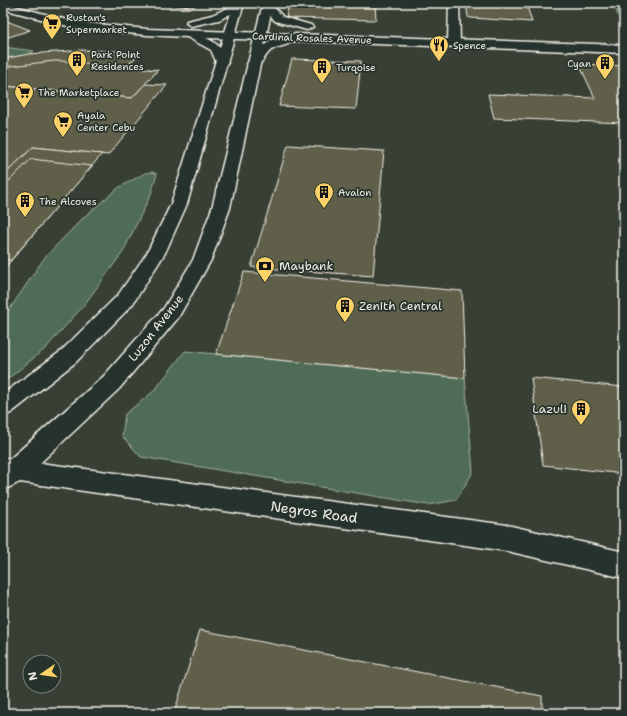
<svg xmlns="http://www.w3.org/2000/svg" width="627" height="716" viewBox="0 0 627 716" font-family="'Shantell Sans',sans-serif">
<style>
.built{fill:#384036;fill-rule:evenodd}
.green{fill:#4f6d56;stroke:#a2af9f}
.building{fill:#615e4a;stroke:#f4f1e8}
.lines{fill:none;stroke-linecap:round;stroke-linejoin:round}
.minor-casing{stroke:#f4f1e8;stroke-width:3}
.major-casing{stroke:#f4f1e8;stroke-width:3}
.minor{fill:#26332d;fill-rule:evenodd}
.major{fill:#26332d;fill-rule:evenodd}
.labels{text-anchor:middle;dominant-baseline:central;stroke-width:3.5;stroke-linejoin:round;paint-order:stroke}
.far-poi-label{font-size:10px;fill:#f4f1e8;stroke:#26332d;text-anchor:start}
.far-street-label{font-size:10px;fill:#f4f1e8;stroke:#26332d}
.poi-label{font-size:12px;fill:#f4f1e8;stroke:#26332d;text-anchor:start}
.street-label{font-size:12px;fill:#f4f1e8;stroke:#26332d}
.near-street-label{font-size:14px;fill:#f4f1e8;stroke:#26332d}
</style>
<rect width="100%" height="100%" fill="#26332d"/>
<filter id="ink" filterUnits="userSpaceOnUse"><feTurbulence type="fractalNoise" baseFrequency=".025" numOctaves="2"/><feDisplacementMap in="SourceGraphic" scale="8" xChannelSelector="R" yChannelSelector="G"/><feConvolveMatrix kernelMatrix="1 2 1 2 8 2 1 2 1" color-interpolation-filters="sRGB"/></filter>
<g filter="url(#ink)">
<path class="built" d="M3 3H624V713H3ZM30 662H54V686H30Z"/>
<g class="green">
<path d="M613 3H624V30Z"/>
<path d="M3 47 34 51 29 54 3 59Z"/>
<path d="M152 172 157 174 151 194 123 252 84 305 46 348 3 383V319L45 257 84 217 118 188 145 173Z"/>
<path d="M185 351 465 378 473 472 456 500 428 505 141 457 122 436 125 414 154 391Z"/>
</g>
<g class="building">
<path d="M129 3H195L194 7Z"/>
<path d="M289 3H375L376 20 286 18Z"/>
<path d="M466 3H526L532 22 471 18 468 17Z"/>
<path d="M4 20 30 30 3 39V21Z"/>
<path d="M83 50 141 52 126 67 158 70 132 98 3 86V59L29 54Z"/>
<path d="M292 59 361 61 356 109 279 106Z"/>
<path d="M54 61H63L158 70 132 98 3 86V67Z"/>
<path d="M579 64 624 66V123L494 118 488 94 595 98Z"/>
<path d="M145 84 167 85 108 155 33 147 3 176V86L132 98Z"/>
<path d="M288 145 384 151 373 276 251 267Z"/>
<path d="M33 147 102 154 3 270V176Z"/>
<path d="M31 159 92 166 11 260H6L3 264V187Z"/>
<path d="M244 272 462 291 465 378 216 354Z"/>
<path d="M531 378 624 387V474L543 465Z"/>
<path d="M200 630 542 696V713H174Z"/>
</g>
<g class="lines">
<g class="minor-casing">
<g id="minor">
<path d="M234 3H244L187 204 165 253 132 305 76 362 11 413 3 416V394L60 352 118 295 147 253 171 204Z"/>
<path d="M263 3H273L230 208 211 260 178 318 119 389 40 463 507 525 624 552V578L507 551 20 482 8 488 3 486V458L10 459 103 377 164 308 193 260 212 208Z"/>
<path d="M449 3H459L460 42 454 45 448 42Z"/>
</g>
</g>
<g class="major-casing">
<g id="major">
<path d="M3 3 75 22 147 29 624 45V53L293 41C288 46 277 46 270 51 263 58 260 69 249 67L247 64C254 54 262 45 273 40L206 38C218 43 224 51 228 63L222 67 218 66 211 50 187 37 147 35 75 28 3 9Z"/>
<path d="M239 3 243 6 242 8 219 20 191 26 186 23 187 21 212 15Z"/>
<path d="M268 3 271 4 283 17 311 25 313 27 307 30 275 21 262 6Z"/>
</g>
</g>
<use href="#minor" class="minor"/>
<use href="#major" class="major"/>
</g>
</g>
<defs>
<g id="supermarket-pin" transform="scale(1)"><path d="M0 17L-7.5 6A9.5 9.5 0 1 1 7.5 6Z" fill="#ffd166" stroke="#26332d"/><path d="M-6-5.5h2.5l.6 2H6L4.5 2H-2.5L-4.4-4H-6ZM-1.5 3.2a1.3 1.3 0 1 0 .1 0ZM3 3.2a1.3 1.3 0 1 0 .1 0Z" fill="#111"/></g>
<g id="restaurant-pin" transform="scale(1)"><path d="M0 17L-7.5 6A9.5 9.5 0 1 1 7.5 6Z" fill="#ffd166" stroke="#26332d"/><path d="M-5-6h1v4h1v-4h1v4h1v-4h1v5L-1.5 .5V6h-2V.5L-5-1ZM5-6V6H3V1.5H1.5Q1.5-4 5-6Z" fill="#111"/></g>
<g id="building-pin" transform="scale(1)"><path d="M0 17L-7.5 6A9.5 9.5 0 1 1 7.5 6Z" fill="#ffd166" stroke="#26332d"/><path d="M-4-6H4V6H1V3H-1V6H-4ZM-2.5-4.3h1.7v1.8h-1.7ZM.8-4.3h1.7v1.8H.8ZM-2.5-1h1.7V.8h-1.7ZM.8-1h1.7V.8H.8Z" fill="#111"/></g>
<g id="bank-pin" transform="scale(1)"><path d="M0 17L-7.5 6A9.5 9.5 0 1 1 7.5 6Z" fill="#ffd166" stroke="#26332d"/><path d="M-6-4H6V4H-6ZM0-2.3a2.3 2.3 0 1 0 0 4.6a2.3 2.3 0 1 0 0-4.6Z" fill="#111"/></g>
</defs>
<g fill-rule="evenodd">
<use href="#supermarket-pin" x="52" y="23"/>
<use href="#restaurant-pin" x="439" y="45"/>
<use href="#building-pin" x="77" y="60"/>
<use href="#building-pin" x="605" y="63"/>
<use href="#building-pin" x="322" y="67"/>
<use href="#supermarket-pin" x="24" y="92"/>
<use href="#supermarket-pin" x="63" y="121"/>
<use href="#building-pin" x="324" y="192"/>
<use href="#building-pin" x="25" y="201"/>
<use href="#bank-pin" x="265" y="266"/>
<use href="#building-pin" x="345" y="306"/>
<use href="#building-pin" x="581" y="409"/>
</g>
<g class="labels">
<g class="far-poi-label">
<text x="66" y="17">Rustan's<tspan x="66" dy="12">Supermarket</tspan></text>
<text x="453" y="45">Spence</text>
<text x="91" y="54">Park Point<tspan x="91" dy="12">Residences</tspan></text>
<text x="591" y="63" text-anchor="end">Cyan</text>
<text x="336" y="67">Turqoise</text>
<text x="38" y="92">The Marketplace</text>
<text x="77" y="115">Ayala<tspan x="77" dy="12">Center Cebu</tspan></text>
<text x="338" y="192">Avalon</text>
<text x="39" y="201">The Alcoves</text>
</g>
<g class="far-street-label">
<text transform="translate(312 38) rotate(2)">Cardinal Rosales Avenue</text>
</g>
<g class="poi-label">
<text x="279" y="266">Maybank</text>
<text x="359" y="306">Zenith Central</text>
<text x="567" y="409" text-anchor="end">Lazuli</text>
</g>
<g class="street-label">
<text transform="translate(156 328) rotate(-52)">Luzon Avenue</text>
</g>
<g class="near-street-label">
<text transform="translate(314 512) rotate(8)">Negros Road</text>
</g>
</g>
<rect width="627" height="716" fill="none" stroke="#26332d" stroke-width="16"/>
<rect x="8" y="8" width="611" height="700" fill="none" stroke="#f4f1e8" stroke-width="1.5" filter="url(#ink)"/>
<g transform="translate(42 674) rotate(257)"><circle r="19" fill="#26332d" stroke="#787f78"/>
<path d="M0-3L7 15L0 10L-7 15Z" fill="#ffd166"/>
<text y="-6" font-size="11" font-weight="bold" text-anchor="middle" fill="#f4f1e8">N</text>
</g>
</svg>
